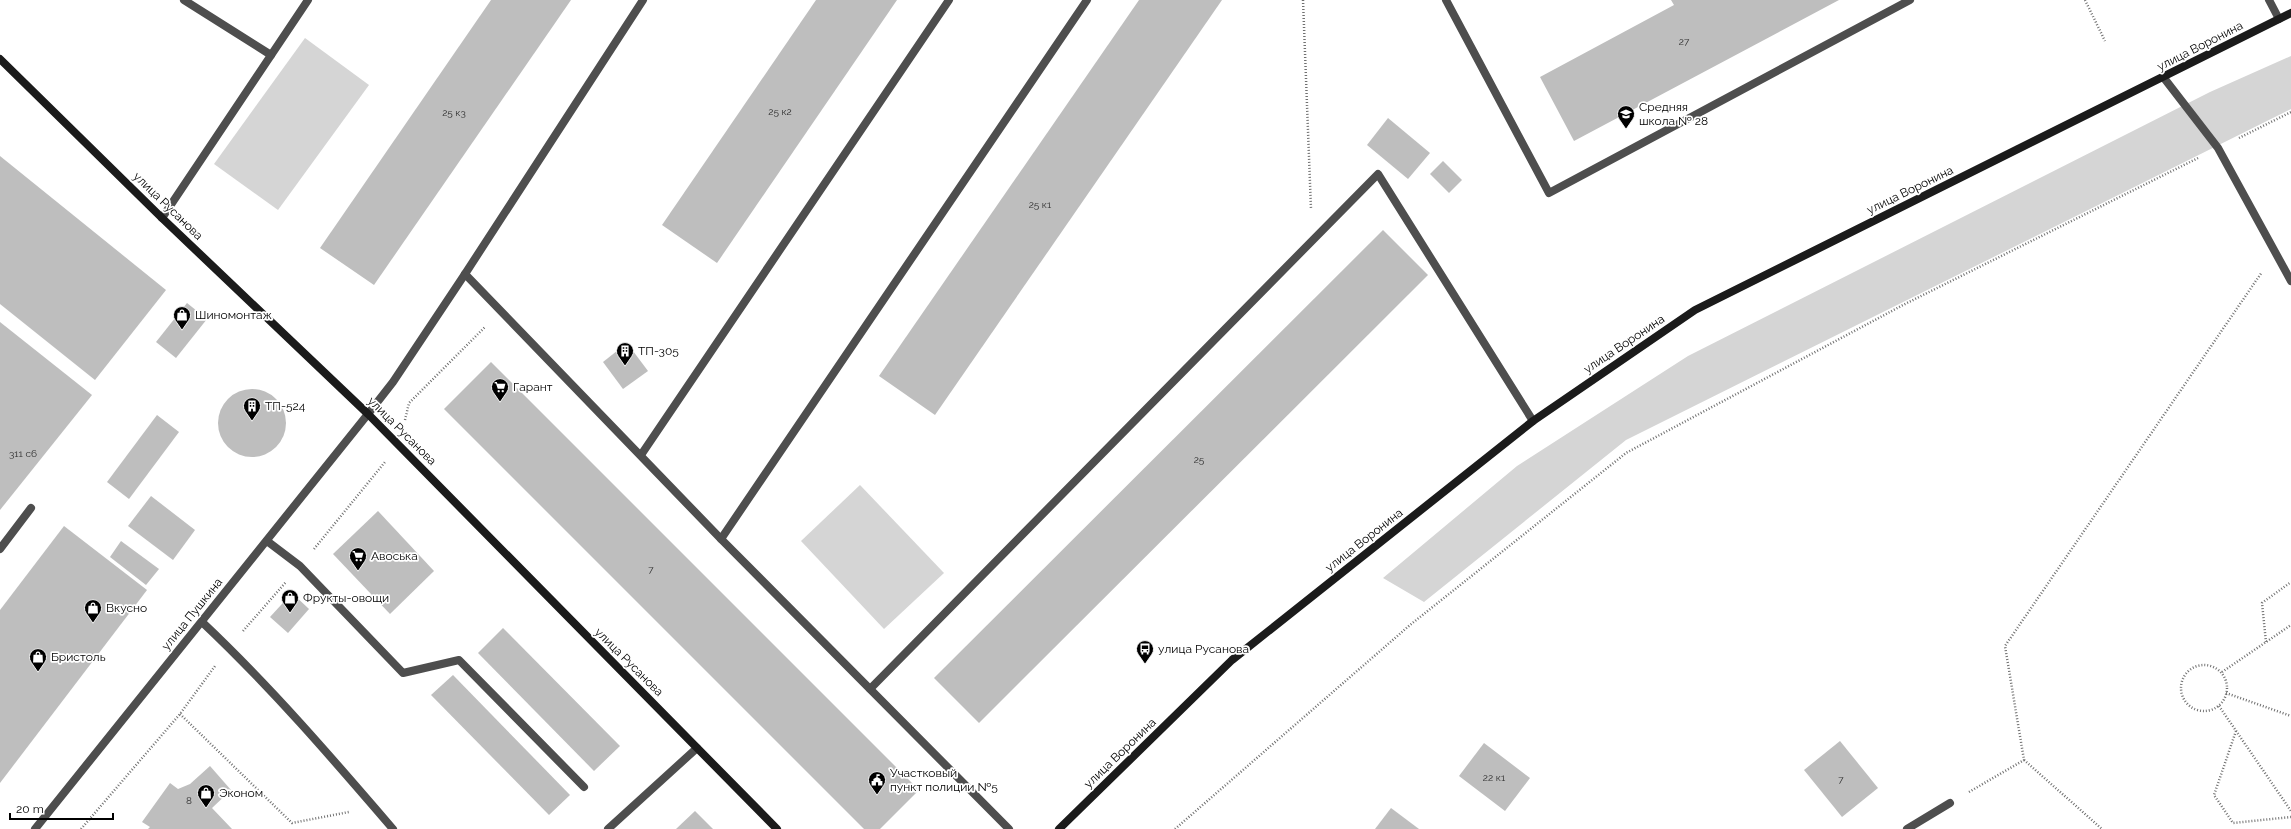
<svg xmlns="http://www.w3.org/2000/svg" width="2291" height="829" viewBox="0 0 2291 829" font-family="Raleway,sans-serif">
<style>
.green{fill:#d5d5d5}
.building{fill:#bebebe}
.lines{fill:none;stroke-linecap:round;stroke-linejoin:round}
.path{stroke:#707070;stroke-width:2.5;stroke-dasharray:1 2;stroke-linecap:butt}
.lane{stroke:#4e4e4e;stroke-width:8}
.street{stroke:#4e4e4e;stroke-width:8}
.secondary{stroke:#1b1b1b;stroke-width:8}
.labels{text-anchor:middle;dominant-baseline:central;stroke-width:3.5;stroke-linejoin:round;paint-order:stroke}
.number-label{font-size:10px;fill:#303030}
.street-label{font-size:12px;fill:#000;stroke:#fff}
.poi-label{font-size:12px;fill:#000;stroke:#fff;text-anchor:start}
</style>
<rect width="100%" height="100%" fill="#fff"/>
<g class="green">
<path d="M305 38 369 85 278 210 214 164Z"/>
<path d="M2291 56V109L1626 440 1424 602 1383 578 1517 466 1688 356 2210 92Z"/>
<path d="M860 485 944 573 884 629 801 541Z"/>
</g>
<g class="building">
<path d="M491 0H571L374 285 320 248Z"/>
<path d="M816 0H897L717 263 662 225Z"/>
<path d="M1139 0H1222L935 415 879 376Z"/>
<path d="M1671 0H1839L1574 141 1540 77 1674 5Z"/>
<path d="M1388 118 1430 153 1408 179 1367 145Z"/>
<path d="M0 156 166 290 95 380 0 304Z"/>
<path d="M1443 161 1462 180 1449 193 1430 174Z"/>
<path d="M1383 230 1428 275 979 723 934 678Z"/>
<path d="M187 303 207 319 176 358 156 342Z"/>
<path d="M0 322 92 395 0 510Z"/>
<path d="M627 343 648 371 623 389 603 362Z"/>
<path d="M491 362 919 790 880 829H864L444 409Z"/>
<circle cx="252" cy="423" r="34"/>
<path d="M157 415 179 432 129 499 107 482Z"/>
<path d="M151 496 195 530 173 560 128 526Z"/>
<path d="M378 511 434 571 390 614 333 554Z"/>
<path d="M64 526 147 590 0 783V610Z"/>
<path d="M121 541 159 569 146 585 110 557Z"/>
<path d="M292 593 309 609 288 633 270 617Z"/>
<path d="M503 628 620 746 594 771 478 653Z"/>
<path d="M453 675 570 795 549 815 431 695Z"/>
<path d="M1840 741 1878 788 1842 817 1804 770Z"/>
<path d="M1484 743 1530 778 1505 811 1459 776Z"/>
<path d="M210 766 231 790 212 808 232 829H148L150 827 142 822 170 783 178 789 190 784Z"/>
<path d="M1391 808 1419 829H1375Z"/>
<path d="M695 811 713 829H676Z"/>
</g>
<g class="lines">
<g class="path">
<path d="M1303 0 1311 209"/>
<path d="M2085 0 2105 41"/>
<path d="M2239 138 2291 112"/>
<path d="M405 420 409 403 485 327"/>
<path d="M314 549 385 462"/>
<path d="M243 631 286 582"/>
<path d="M2266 642 2262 603 2291 582"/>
<circle cx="2204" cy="688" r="23"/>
<path d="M2222 672 2291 625"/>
<path d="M2226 693 2291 716"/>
<path d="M2219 706 2291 811"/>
<path d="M180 714 292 823 349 812"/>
<path d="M2236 731 2214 795 2233 823 2291 817"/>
<path d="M2024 760 2102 829"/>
<path d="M1969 792 2024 760 2005 646 2262 272"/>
<path d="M81 829 180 714 215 666"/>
<path d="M1175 829 1410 625 1626 453 1903 305 2198 158"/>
</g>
<g class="lane">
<path d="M184 0 271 55"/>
<path d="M1446 0 1549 193 1910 0"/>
<path d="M2269 0 2279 19"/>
<path d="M2164 78 2218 148 2291 281"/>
<path d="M162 218 308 0"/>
<path d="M465 274 721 539 1009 829"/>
<path d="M368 414 393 382 465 274 643 0"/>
<path d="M641 455 949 0"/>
<path d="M721 539 1087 0"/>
<path d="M267 541 300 566 403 673 459 660 584 787"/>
<path d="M0 549 31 508"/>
<path d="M202 622C270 686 332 758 393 829"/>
<path d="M870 689 1378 174 1533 421"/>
<path d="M608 829 697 748"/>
</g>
<g class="street">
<path d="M35 829 368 414"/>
<path d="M1907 829 1950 803"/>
</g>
<g class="secondary">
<path d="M0 59 162 218 368 414 777 829"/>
<path d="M1059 829 1232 660 1533 421 1695 310 2291 13"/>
</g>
</g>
<defs>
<g id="school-pin" transform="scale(0.9)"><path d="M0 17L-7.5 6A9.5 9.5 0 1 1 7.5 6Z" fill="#000" stroke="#fff"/><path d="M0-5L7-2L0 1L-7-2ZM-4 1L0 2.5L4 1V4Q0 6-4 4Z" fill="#fff"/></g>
<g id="shop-pin" transform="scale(0.9)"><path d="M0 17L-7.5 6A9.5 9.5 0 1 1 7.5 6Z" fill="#000" stroke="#fff"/><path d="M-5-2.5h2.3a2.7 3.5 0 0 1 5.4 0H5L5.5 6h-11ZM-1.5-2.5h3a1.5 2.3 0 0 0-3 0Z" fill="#fff"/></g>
<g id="building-pin" transform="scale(0.9)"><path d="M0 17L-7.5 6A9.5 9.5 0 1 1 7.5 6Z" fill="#000" stroke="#fff"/><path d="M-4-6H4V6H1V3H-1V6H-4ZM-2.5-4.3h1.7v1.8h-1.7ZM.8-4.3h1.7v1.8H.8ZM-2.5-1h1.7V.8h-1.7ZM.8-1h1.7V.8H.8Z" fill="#fff"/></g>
<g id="supermarket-pin" transform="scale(0.9)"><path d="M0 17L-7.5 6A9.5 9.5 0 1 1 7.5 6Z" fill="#000" stroke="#fff"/><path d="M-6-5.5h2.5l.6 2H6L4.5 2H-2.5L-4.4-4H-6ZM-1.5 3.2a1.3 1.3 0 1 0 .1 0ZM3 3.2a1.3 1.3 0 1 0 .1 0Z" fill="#fff"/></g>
<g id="bus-pin" transform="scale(0.9)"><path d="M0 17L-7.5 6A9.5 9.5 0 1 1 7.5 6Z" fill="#000" stroke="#fff"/><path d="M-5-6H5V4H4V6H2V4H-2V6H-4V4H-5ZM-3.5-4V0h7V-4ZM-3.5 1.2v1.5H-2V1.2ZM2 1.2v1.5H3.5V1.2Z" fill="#fff"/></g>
<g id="civic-pin" transform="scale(0.9)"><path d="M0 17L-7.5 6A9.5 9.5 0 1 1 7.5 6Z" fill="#000" stroke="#fff"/><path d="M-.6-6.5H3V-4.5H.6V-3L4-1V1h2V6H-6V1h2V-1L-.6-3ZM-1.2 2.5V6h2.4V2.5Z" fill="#fff"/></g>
</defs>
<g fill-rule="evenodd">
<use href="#school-pin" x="1626" y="114"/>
<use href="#shop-pin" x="182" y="315"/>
<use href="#building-pin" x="625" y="351"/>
<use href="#supermarket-pin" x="500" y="387"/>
<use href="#building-pin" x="252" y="406"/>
<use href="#supermarket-pin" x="358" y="556"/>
<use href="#shop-pin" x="290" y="598"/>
<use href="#shop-pin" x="93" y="608"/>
<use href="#bus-pin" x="1145" y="649"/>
<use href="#shop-pin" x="38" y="657"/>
<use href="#civic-pin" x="877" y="780"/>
<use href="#shop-pin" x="206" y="793"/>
</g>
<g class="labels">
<g class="number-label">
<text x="1684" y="41">27</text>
<text x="780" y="111">25 к2</text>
<text x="454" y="112">25 к3</text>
<text x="1040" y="204">25 к1</text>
<text x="23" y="453">311 с6</text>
<text x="1199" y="459">25</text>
<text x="651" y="569">7</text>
<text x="1494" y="777">22 к1</text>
<text x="1841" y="779">7</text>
<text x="189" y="800">8</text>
</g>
<g class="street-label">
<text transform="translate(2200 46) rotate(-27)">улица Воронина</text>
<text transform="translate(1910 190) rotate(-26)">улица Воронина</text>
<text transform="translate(168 206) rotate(44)">улица Русанова</text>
<text transform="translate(1624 344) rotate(-34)">улица Воронина</text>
<text transform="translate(402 431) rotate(45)">улица Русанова</text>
<text transform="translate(1364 540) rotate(-38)">улица Воронина</text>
<text transform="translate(192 614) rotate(-51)">улица Пушкина</text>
<text transform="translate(629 662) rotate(45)">улица Русанова</text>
<text transform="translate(1120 753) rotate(-44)">улица Воронина</text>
</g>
<g class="poi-label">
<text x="1639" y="107">Средняя<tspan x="1639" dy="14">школа № 28</tspan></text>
<text x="195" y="315">Шиномонтаж</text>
<text x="638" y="351">ТП-305</text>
<text x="513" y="387">Гарант</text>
<text x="265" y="406">ТП-524</text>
<text x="371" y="556">Авоська</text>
<text x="303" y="598">Фрукты-овощи</text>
<text x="106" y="608">Вкусно</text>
<text x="1158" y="649">улица Русанова</text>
<text x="51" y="657">Бристоль</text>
<text x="890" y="773">Участковый<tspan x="890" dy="14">пункт полиции №5</tspan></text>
<text x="219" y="793">Эконом</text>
</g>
</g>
<path d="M10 813v6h103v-6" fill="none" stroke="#000000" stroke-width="2"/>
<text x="16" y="813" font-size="12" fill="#000000" stroke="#ffffff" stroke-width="3" paint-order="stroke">20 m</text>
</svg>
